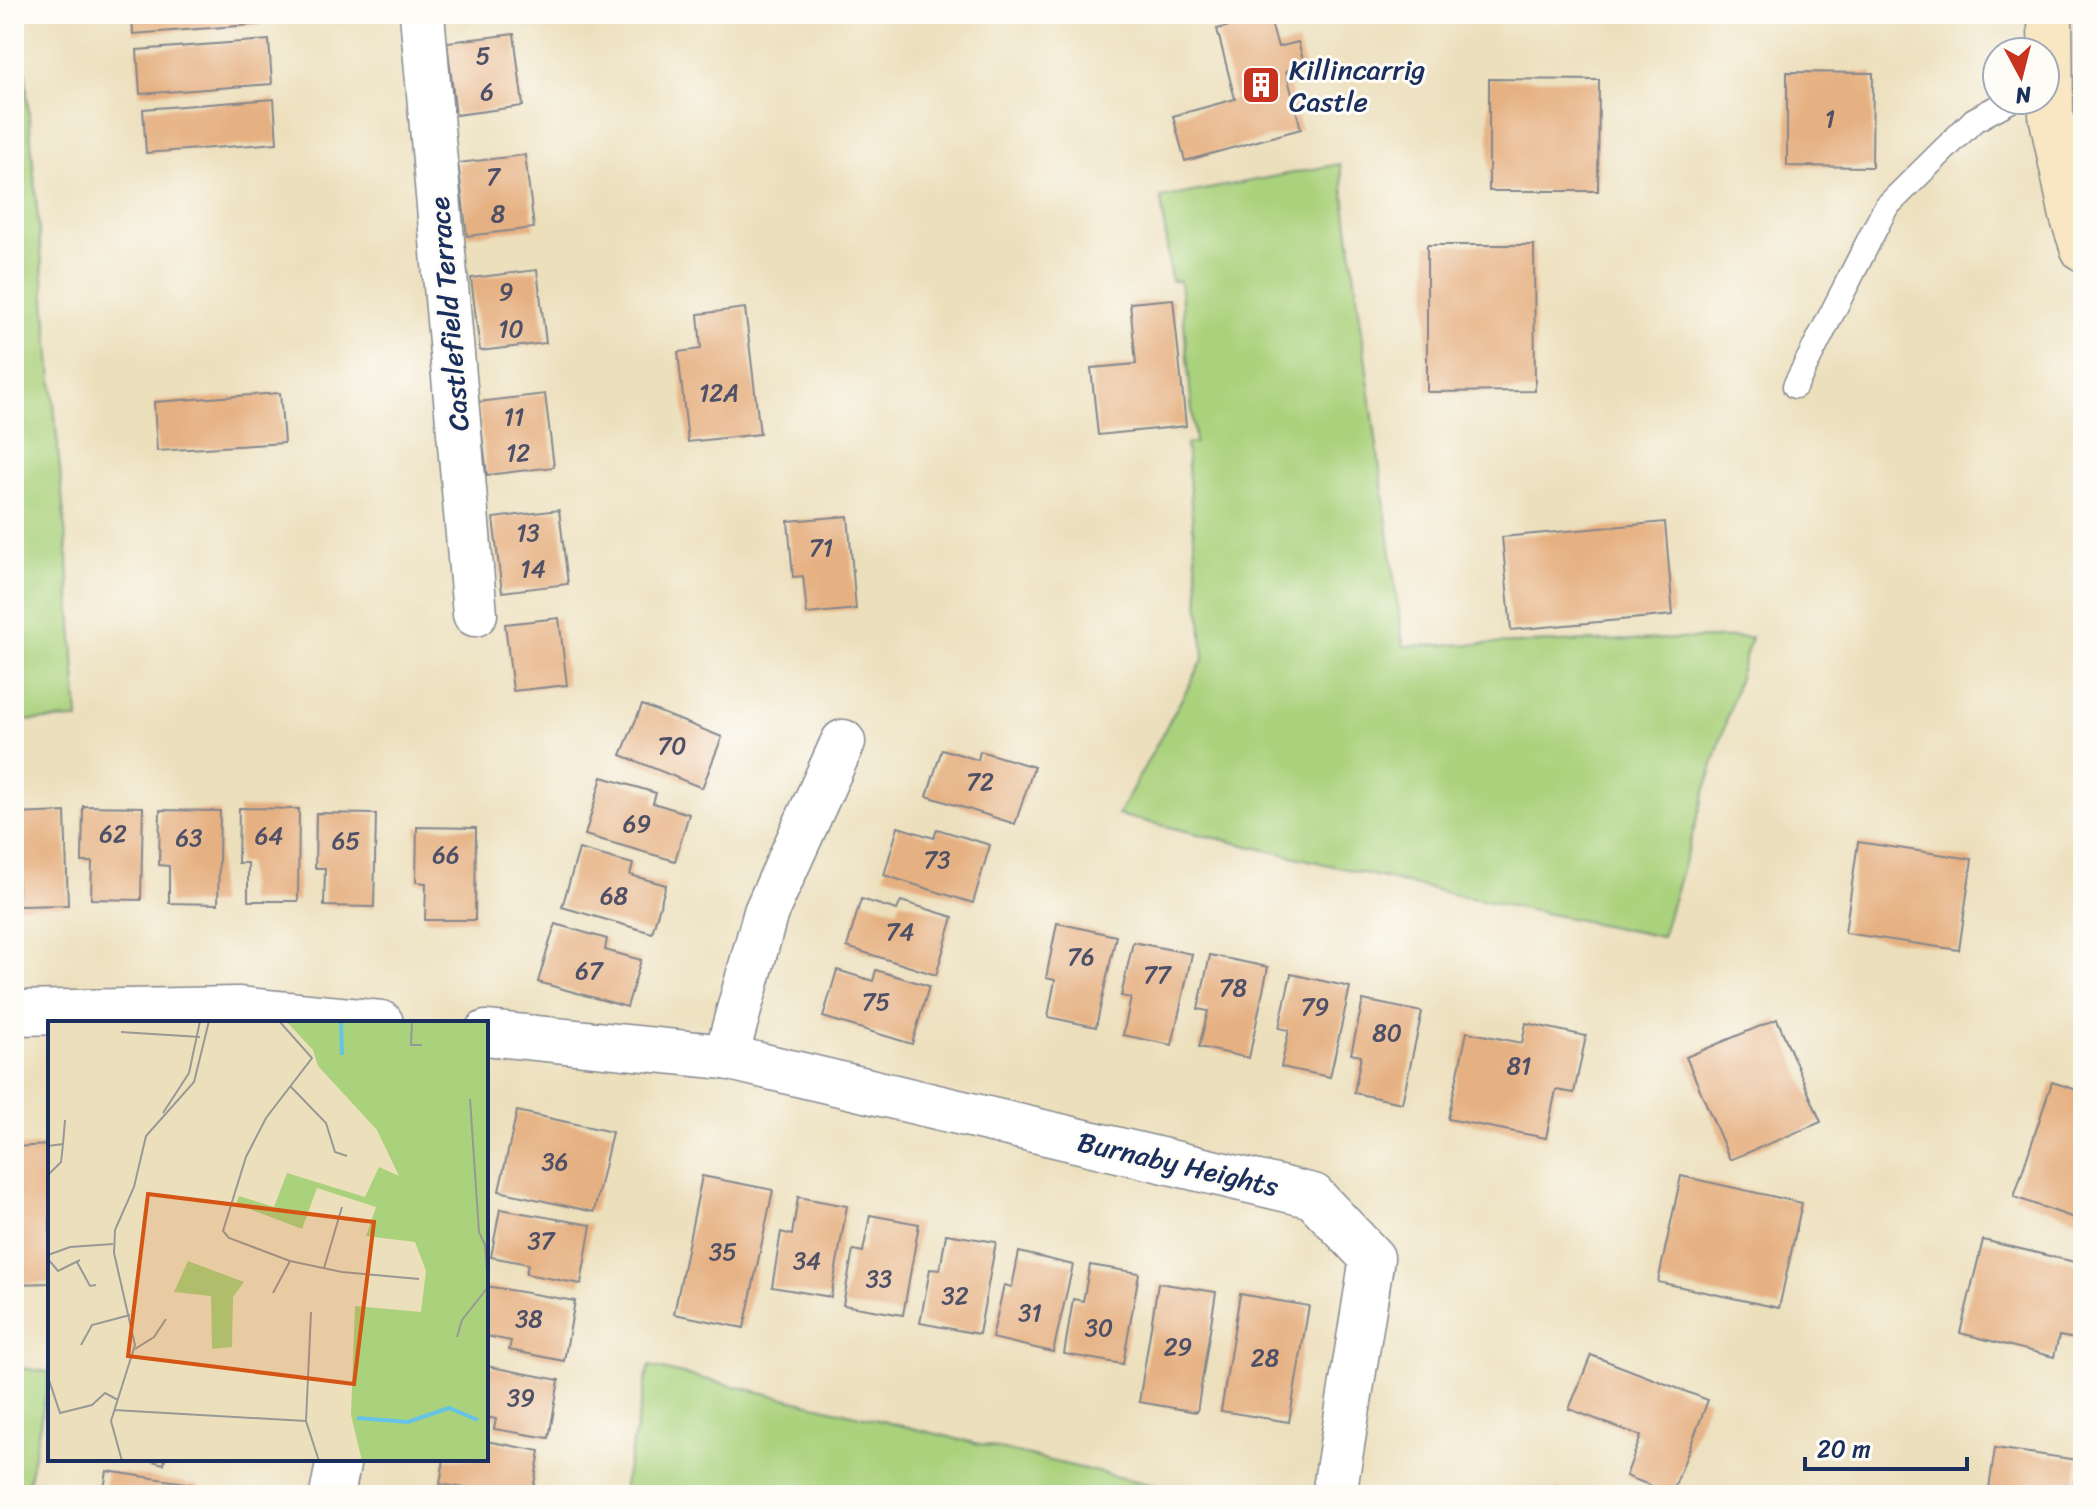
<svg xmlns="http://www.w3.org/2000/svg" width="2097" height="1509" viewBox="0 0 2097 1509" font-family="Sriracha,sans-serif">
<style>
.green{fill:#aad17c;stroke:#62806d;stroke-width:2}
.building{fill:#e6b182}
.lines{fill:none;stroke-linecap:round;stroke-linejoin:round}
.lane-casing{stroke:#84878d;stroke-width:27}
.street-casing{stroke:#84878d;stroke-width:47}
.secondary-casing{stroke:#84878d;stroke-width:47}
.lane{stroke:#fff;stroke-width:24}
.street{stroke:#fff;stroke-width:44}
.secondary{stroke:#f9e7c3;stroke-width:44}
.labels{text-anchor:middle;dominant-baseline:central;stroke-width:6;stroke-linejoin:round;paint-order:stroke}
.number-label{font-size:24px;fill:#4e5067}
.poi-label{font-size:28px;fill:#1b2f5e;stroke:#fdfcf7;text-anchor:start}
.street-label{font-size:28px;fill:#1b2f5e;stroke:#fdfcf7}
.inset-river{fill:none;stroke:#66c3e4;stroke-width:4}
.inset-road{fill:none;stroke:#989996;stroke-width:2}
.view{fill:#d45514;fill-opacity:0.15;stroke:#d45514;stroke-width:4}
.inset-edge{fill:none;stroke:#1b2f5e;stroke-width:4}
</style>
<rect width="100%" height="100%" fill="#fdfcf7"/>
<filter id="ink" filterUnits="userSpaceOnUse"><feTurbulence type="fractalNoise" baseFrequency=".0125" numOctaves="2"/><feDisplacementMap in="SourceGraphic" scale="16" xChannelSelector="R" yChannelSelector="G"/><feConvolveMatrix kernelMatrix="1 2 1 2 8 2 1 2 1" color-interpolation-filters="sRGB"/></filter>
<filter id="wash" filterUnits="userSpaceOnUse"><feTurbulence type="fractalNoise" baseFrequency=".006" numOctaves="4" result="noise"/><feDisplacementMap in="SourceGraphic" scale="32" xChannelSelector="R" yChannelSelector="G"/><feGaussianBlur stdDeviation="1.8" result="paint"/><feColorMatrix in="noise" values="0 0 0 0 0 0 0 0 0 0 0 0 0 0 0 0 0 1.4 0 .05"/><feComposite in="paint" operator="in"/></filter>
<g filter="url(#wash)">
<rect width="100%" height="100%" fill="#ecdfbc"/>
<g class="green">
<path d="M14 14H20L68 562 78 719 14 721Z"/>
<path d="M1340 164 1403 646 1751 637 1662 937 1452 894 1118 815 1204 658 1186 444 1195 443 1180 281H1171L1161 198Z"/>
<path d="M649 1366 1195 1495H622Z"/>
<path d="M14 1367 50 1372 26 1495H14Z"/>
</g>
<g id="blocks">
<g class="building">
<path d="M132 14H264V24L133 34Z"/>
<path d="M1269 16 1278 47 1298 42 1305 66 1286 71 1301 129 1185 161 1173 116 1235 99 1217 29Z"/>
<path d="M514 34 523 106 456 115 447 42Z"/>
<path d="M269 40 272 84 140 94 137 50Z"/>
<path d="M1787 72 1873 73 1872 167 1787 166Z"/>
<path d="M1489 79 1599 80 1598 191H1489Z"/>
<path d="M274 99 277 143 146 153 143 109Z"/>
<path d="M525 155 534 228 467 236 458 163Z"/>
<path d="M1427 245H1534L1535 391 1427 392Z"/>
<path d="M537 270 546 343 480 351 471 278Z"/>
<path d="M1173 299 1186 426 1098 435 1091 368 1136 364 1130 303Z"/>
<path d="M745 308 760 434 688 442 678 352 701 349 698 314Z"/>
<path d="M280 393 284 443 157 451 154 402Z"/>
<path d="M545 394 554 467 487 475 478 402Z"/>
<path d="M559 510 568 584 502 592 493 518Z"/>
<path d="M848 516 856 609 807 614 803 576 793 577 788 521Z"/>
<path d="M1665 522 1673 615 1511 630 1502 537Z"/>
<path d="M559 618 567 685 513 691 505 624Z"/>
<path d="M642 705 722 737 702 788 621 755Z"/>
<path d="M942 749 978 760 980 751 1034 767 1015 824 927 796Z"/>
<path d="M602 777 656 793 653 803 689 814 675 861 585 835Z"/>
<path d="M83 806 143 807 141 900 91 899 92 862H82Z"/>
<path d="M239 808 299 809 298 901H248V863H238Z"/>
<path d="M160 810 220 811 218 904 169 903V866L159 865Z"/>
<path d="M65 812 68 905 18 906 17 869H14V814Z"/>
<path d="M316 813 376 814 374 907 324 906 325 868H315Z"/>
<path d="M417 827 476 828 475 920H425L426 883 416 882Z"/>
<path d="M898 827 934 838 937 829 990 845 973 903 884 875Z"/>
<path d="M1858 842 1972 859 1959 950 1845 933Z"/>
<path d="M579 849 633 864 630 875 666 885 652 933 562 907Z"/>
<path d="M861 899 897 910 901 901 953 917 936 975 847 947Z"/>
<path d="M1057 923 1116 936 1096 1027 1048 1017 1055 980 1046 978Z"/>
<path d="M555 924 607 939 605 950 641 960 627 1007 538 982Z"/>
<path d="M1133 942 1192 954 1172 1045 1123 1035 1131 998 1121 996Z"/>
<path d="M1210 955 1268 967 1249 1058 1199 1047 1208 1011 1198 1009Z"/>
<path d="M837 970 873 981 876 970 929 986 912 1044 823 1017Z"/>
<path d="M1291 974 1350 987 1330 1077 1281 1067 1289 1030 1279 1028Z"/>
<path d="M1363 1000 1422 1012 1402 1103 1354 1093 1361 1056 1351 1054Z"/>
<path d="M1777 1019 1821 1122 1730 1160 1686 1057Z"/>
<path d="M1526 1023 1586 1036 1574 1093 1556 1090 1546 1138 1448 1119 1467 1032 1522 1043Z"/>
<path d="M2052 1082 2083 1092V1221L2014 1197Z"/>
<path d="M517 1111 612 1132 594 1212 499 1191Z"/>
<path d="M50 1145V1283L14 1284V1147Z"/>
<path d="M702 1176 773 1190 744 1328 674 1314Z"/>
<path d="M1681 1176 1802 1203 1779 1308 1658 1282Z"/>
<path d="M798 1197 847 1206 831 1297 772 1287 781 1232 792 1235Z"/>
<path d="M500 1209 591 1225 581 1284 526 1274 528 1264 491 1257Z"/>
<path d="M870 1215 919 1224 903 1315 843 1305 853 1250 863 1252Z"/>
<path d="M946 1234 996 1242 979 1334 920 1323 930 1269 940 1270Z"/>
<path d="M1983 1240 2083 1264V1307L2075 1339 2059 1336 2054 1357 1960 1333Z"/>
<path d="M1019 1252 1073 1265 1053 1352 992 1338 1004 1285 1012 1287Z"/>
<path d="M1090 1265 1139 1273 1123 1364 1064 1354 1073 1299 1083 1301Z"/>
<path d="M1158 1283 1216 1292 1197 1412 1139 1402Z"/>
<path d="M486 1286 575 1301 564 1361 509 1350 511 1341 486 1336Z"/>
<path d="M1240 1294 1309 1306 1289 1422 1221 1411Z"/>
<path d="M1591 1355 1708 1400 1672 1494 1626 1476 1641 1436 1569 1409Z"/>
<path d="M486 1366 559 1380 549 1438 494 1429 496 1419 486 1417Z"/>
<path d="M486 1441 540 1451 532 1495H476L477 1490 440 1484 444 1459H486Z"/>
<path d="M1995 1448 2078 1460 2072 1495H1988Z"/>
<path d="M144 1459H165L164 1464Z"/>
<path d="M107 1471 199 1485 197 1495H103Z"/>
<path d="M1557 1489 1573 1495H1555Z"/>
</g>
</g>
</g>
<g filter="url(#ink)">
<use href="#blocks" fill-opacity="0" stroke="#84878d" stroke-width="2"/>
<g class="lines">
<g class="lane-casing">
<path id="lane" d="M1795 386 1886 207 1974 120 2011 100"/>
</g>
<g class="street-casing">
<g id="street">
<path d="M422 14 475 614"/>
<path d="M14 1013 237 1009 381 1023"/>
<path d="M486 1033 726 1057 1313 1196 1372 1258 1334 1495"/>
<path d="M726 1057 766 912 843 742"/>
<path d="M332 1495 339 1459"/>
</g>
</g>
<g class="secondary-casing">
<path id="secondary" d="M2050 14 2051 115 2072 216 2083 249"/>
</g>
<use href="#lane" class="lane"/>
<use href="#street" class="street"/>
<use href="#secondary" class="secondary"/>
</g>
</g>
<defs>
<g id="building-square" transform="scale(2)"><rect x="-9" y="-9" width="18" height="18" rx="4" fill="#c8321e" stroke="#fdfcf7"/><path d="M-4-6H4V6H1V3H-1V6H-4ZM-2.5-4.3h1.7v1.8h-1.7ZM.8-4.3h1.7v1.8H.8ZM-2.5-1h1.7V.8h-1.7ZM.8-1h1.7V.8H.8Z" fill="#fff"/></g>
</defs>
<g fill-rule="evenodd">
<use href="#building-square" x="1261" y="85"/>
</g>
<g class="labels">
<g class="number-label">
<text x="483" y="56">5</text>
<text x="487" y="92">6</text>
<text x="1830" y="119">1</text>
<text x="493" y="177">7</text>
<text x="498" y="214">8</text>
<text x="506" y="292">9</text>
<text x="511" y="329">10</text>
<text x="719" y="393">12A</text>
<text x="514" y="417">11</text>
<text x="518" y="453">12</text>
<text x="528" y="533">13</text>
<text x="821" y="548">71</text>
<text x="533" y="569">14</text>
<text x="672" y="746">70</text>
<text x="980" y="782">72</text>
<text x="637" y="824">69</text>
<text x="113" y="834">62</text>
<text x="269" y="836">64</text>
<text x="189" y="838">63</text>
<text x="346" y="841">65</text>
<text x="446" y="855">66</text>
<text x="937" y="860">73</text>
<text x="614" y="896">68</text>
<text x="900" y="932">74</text>
<text x="1081" y="957">76</text>
<text x="589" y="971">67</text>
<text x="1157" y="975">77</text>
<text x="1233" y="988">78</text>
<text x="876" y="1002">75</text>
<text x="1315" y="1007">79</text>
<text x="1387" y="1033">80</text>
<text x="1519" y="1066">81</text>
<text x="555" y="1162">36</text>
<text x="541" y="1241">37</text>
<text x="723" y="1252">35</text>
<text x="807" y="1261">34</text>
<text x="879" y="1279">33</text>
<text x="955" y="1296">32</text>
<text x="1030" y="1313">31</text>
<text x="529" y="1319">38</text>
<text x="1099" y="1328">30</text>
<text x="1178" y="1347">29</text>
<text x="1265" y="1358">28</text>
<text x="521" y="1398">39</text>
</g>
<g class="poi-label">
<text x="1289" y="69">Killincarrig<tspan x="1289" dy="32">Castle</tspan></text>
</g>
<g class="street-label">
<text transform="translate(449 314) rotate(-95)">Castlefield Terrace</text>
<text transform="translate(1178 1164) rotate(13)">Burnaby Heights</text>
</g>
</g>
<g transform="translate(48 1021)">
<rect width="440" height="440" fill="#ecdfbc"/>
<path d="M238 0H440V440H314L303 394 307 285 373 291 378 250 367 221 318 215 328 186 269 167 254 208 188 183 191 175 226 186 239 152 317 176 331 146 351 155 329 109 270 45 265 29ZM140 240 196 261 185 276 184 326 164 328 163 275 126 271Z" fill="#aad17c"/>
<path class="inset-river" d="M293 0 294 34M309 397 360 401 401 387 430 399"/>
<path class="inset-road" d="M231 0 264 37 218 97 198 136 175 210 181 217 242 240 294 251 371 258M364 0 363 24H374M73 11 152 16M243 66 278 102 287 131 299 135M422 78 431 211 437 224 440 264M115 92 141 52 152 0M0 125 15 123 17 99M0 154 13 141 15 123M0 234 22 226 65 223M0 238 10 250 32 239M29 241 42 265 48 264M276 247 294 186M225 272 242 240M263 291 258 400 271 440M409 316 414 299 440 266M33 324 44 304 82 294M87 328 106 316 118 298M0 356 12 392 44 384 57 372 70 379M66 389 258 400M74 440 63 400 87 324 66 232 67 209 86 166 98 115 146 61 161 0"/>
<path class="view" d="M100 173 326 201 306 363 80 335Z"/>
<rect width="440" height="440" class="inset-edge"/>
</g>
<rect width="2097" height="1509" fill="none" stroke="#fdfcf7" stroke-width="48"/>
<g transform="translate(2021 76) rotate(173)"><circle r="38" fill="#fdfcf7" stroke="#a3aaba" stroke-width="2"/>
<path d="M0-6L14 30L0 20L-14 30Z" fill="#c8321e"/>
<text y="-12" font-size="22" font-weight="bold" text-anchor="middle" fill="#1b2f5e">N</text>
</g>
<path d="M1805 1457v12h162v-12" fill="none" stroke="#1b2f5e" stroke-width="4"/>
<text x="1817" y="1457" font-size="24" fill="#1b2f5e" stroke="#fdfcf7" stroke-width="6" paint-order="stroke">20 m</text>
</svg>
